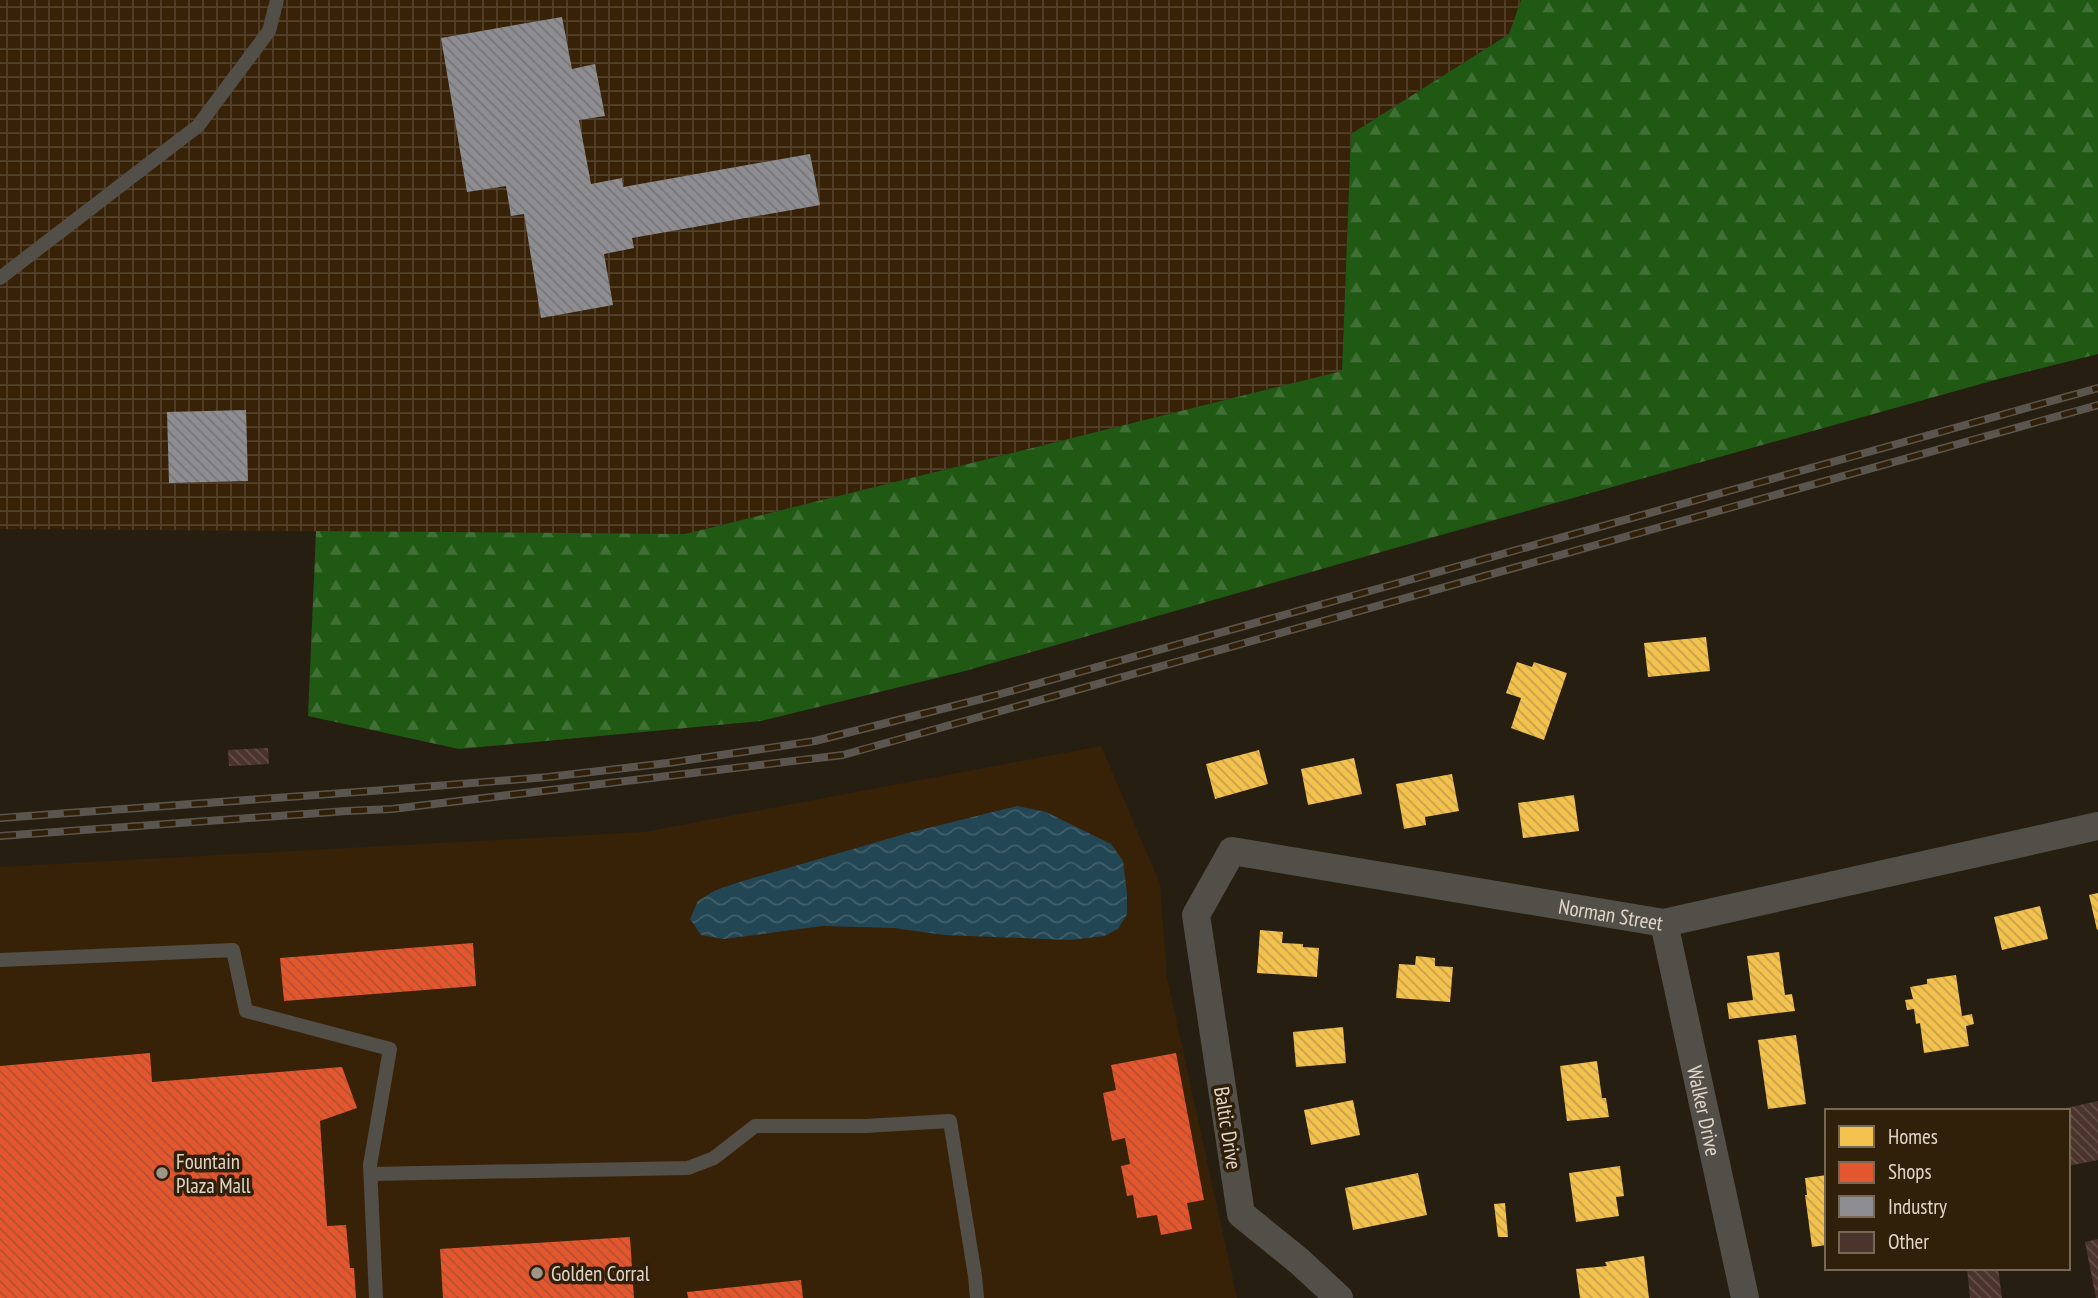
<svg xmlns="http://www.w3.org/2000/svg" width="2098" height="1298" viewBox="0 0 2098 1298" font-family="'PT Sans Narrow',sans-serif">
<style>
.built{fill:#372208}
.industrial{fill:url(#industrial-grid)}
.forest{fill:url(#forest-firs)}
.water{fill:url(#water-waves)}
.homes{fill:url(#homes-back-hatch)}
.shops{fill:url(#shops-back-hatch)}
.industry{fill:url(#industry-back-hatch)}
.building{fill:url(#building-back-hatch)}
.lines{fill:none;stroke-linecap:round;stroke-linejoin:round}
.lane{stroke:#524f49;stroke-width:14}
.street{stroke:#524f49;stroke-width:28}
.rail-casing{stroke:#5a564f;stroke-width:8}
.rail{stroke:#301f09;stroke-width:5;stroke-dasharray:16;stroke-linecap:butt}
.poi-dot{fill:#a09589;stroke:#301f09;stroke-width:2.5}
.labels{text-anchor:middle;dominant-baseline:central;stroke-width:7;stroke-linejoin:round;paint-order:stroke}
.street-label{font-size:21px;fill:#e1d5c9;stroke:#301f09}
.poi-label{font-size:21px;fill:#e1d5c9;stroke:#301f09;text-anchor:start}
</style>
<defs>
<pattern id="industrial-grid" width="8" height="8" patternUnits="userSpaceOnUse" patternTransform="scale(1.75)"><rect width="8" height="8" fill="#372208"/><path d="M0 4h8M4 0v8" fill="none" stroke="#54412b"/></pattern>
<pattern id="forest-firs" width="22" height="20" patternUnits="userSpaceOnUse" patternTransform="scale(1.75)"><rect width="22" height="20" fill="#205914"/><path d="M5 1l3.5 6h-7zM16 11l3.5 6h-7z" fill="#407035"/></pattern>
<pattern id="water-waves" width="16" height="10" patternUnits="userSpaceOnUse" patternTransform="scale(1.75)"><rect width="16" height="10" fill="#224653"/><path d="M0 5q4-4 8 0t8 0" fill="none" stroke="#42606a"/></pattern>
<pattern id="homes-back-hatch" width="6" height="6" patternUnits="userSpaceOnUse" patternTransform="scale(1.75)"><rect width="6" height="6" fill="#f2c14e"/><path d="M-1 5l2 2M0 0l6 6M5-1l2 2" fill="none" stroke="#c6a14a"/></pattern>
<pattern id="shops-back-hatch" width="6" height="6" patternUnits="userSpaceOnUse" patternTransform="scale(1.75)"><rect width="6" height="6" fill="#e4572e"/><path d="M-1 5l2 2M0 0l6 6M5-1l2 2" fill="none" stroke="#b45032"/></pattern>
<pattern id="industry-back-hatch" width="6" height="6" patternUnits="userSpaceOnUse" patternTransform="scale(1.75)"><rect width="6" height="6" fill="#8d8d92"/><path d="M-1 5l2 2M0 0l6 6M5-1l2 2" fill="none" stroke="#777678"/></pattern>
<pattern id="building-back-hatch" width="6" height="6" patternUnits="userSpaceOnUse" patternTransform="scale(1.75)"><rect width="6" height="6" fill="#4a342c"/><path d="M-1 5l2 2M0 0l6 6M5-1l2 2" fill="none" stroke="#645049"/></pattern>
</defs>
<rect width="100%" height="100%" fill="#271e12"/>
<path class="built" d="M1101 746 1160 884 1167 978 1237 1298H0V867L644 832Z"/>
<path class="industrial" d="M0 0H1521L1509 34 1351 134 1342 371 685 534 0 529Z"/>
<path class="forest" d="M1521 0H2098V354L2002 378 1448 533 965 671 761 721 459 749 308 716 316 531 685 534 1342 371 1351 134 1509 34Z"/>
<path class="water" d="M1017 806 1046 812 1111 844 1123 861 1127 893V914L1118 929 1104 936 1069 940 945 935 894 928 822 926 724 939 701 935 690 919 698 901 714 891 736 883 908 833Z"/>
<g class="homes">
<path d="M1706 637 1710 671 1648 677 1644 643Z"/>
<path d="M1517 662 1532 667 1534 662 1567 673 1544 740 1511 728 1521 698 1506 693Z"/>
<path d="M1259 750 1268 784 1215 799 1206 764Z"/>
<path d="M1354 758 1362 794 1308 805 1301 769Z"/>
<path d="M1452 774 1459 811 1425 817 1426 825 1404 829 1396 784Z"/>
<path d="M1574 795 1579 831 1523 838 1518 803Z"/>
<path d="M2098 893V929L2097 930 2089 895Z"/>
<path d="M2040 906 2048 939 2002 950 1994 917Z"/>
<path d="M1260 930 1283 932 1282 943 1303 944V947L1319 948 1317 977 1257 973Z"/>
<path d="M1779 952 1785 995 1792 994 1795 1011 1729 1019 1727 1003 1753 1000 1747 956Z"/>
<path d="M1416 956 1435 958V966L1453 967 1450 1002 1396 998 1399 964 1415 965Z"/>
<path d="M1956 975 1962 1016 1972 1014 1974 1024 1966 1026 1969 1046 1924 1053 1920 1023 1916 1024 1914 1009 1907 1010 1905 1000 1913 999 1910 987 1927 984V979Z"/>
<path d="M1343 1027 1346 1063 1296 1067 1293 1032Z"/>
<path d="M1796 1035 1806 1104 1768 1109 1758 1040Z"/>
<path d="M1597 1061 1602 1098H1606L1609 1117 1567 1121 1560 1066Z"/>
<path d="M1353 1100 1360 1135 1311 1145 1304 1110Z"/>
<path d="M1620 1166 1624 1196 1616 1197 1619 1216 1576 1222 1569 1173Z"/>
<path d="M1418 1173 1427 1215 1353 1230 1345 1188Z"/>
<path d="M1827 1175V1245L1812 1247 1805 1195H1807L1805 1178Z"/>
<path d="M1505 1203 1508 1237H1498L1494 1204Z"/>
<path d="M1644 1256 1649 1298H1580L1576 1269 1607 1266 1605 1262Z"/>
</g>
<g class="shops">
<path d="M473 943 476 986 284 1001 280 958Z"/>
<path d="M150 1053 152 1082 342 1067 357 1108 320 1121 327 1226 346 1225 350 1268H354L356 1298H0V1066Z"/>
<path d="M1176 1053 1204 1200 1187 1203 1192 1229 1161 1235 1157 1215 1137 1218 1133 1195 1127 1196 1121 1166 1130 1164 1125 1138 1112 1141 1103 1093 1116 1090 1111 1065Z"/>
<path d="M630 1237 634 1298H443L440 1249Z"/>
<path d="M801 1280 803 1298H688L687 1292Z"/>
</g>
<g class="industry">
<path d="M562 17 572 69 595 64 605 116 579 120 591 184 622 178 623 187 810 154 820 205 632 238 634 248 604 254 613 305 541 318 524 214 511 216 506 186 467 192 441 38Z"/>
<path d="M246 410 248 481 169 483 167 412Z"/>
</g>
<g class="building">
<path d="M268 748 269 764 229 766 228 750Z"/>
<path d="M2098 1101V1160L2068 1166V1111L2057 1110Z"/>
<path d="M2098 1239V1298H2096L2085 1242Z"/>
<path d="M1967 1268H1998L2002 1298H1970Z"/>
</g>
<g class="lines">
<g class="lane">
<path d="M0 278 198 126 269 31 277 0"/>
<path d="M0 960 233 950 246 1011 390 1049 370 1165 376 1298"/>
<path d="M371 1174 688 1168 714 1158 755 1126H865L950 1121 975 1276 977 1298"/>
</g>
<g class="street">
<path id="s1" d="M1664 923 1745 1298"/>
<path id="s2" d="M1339 1298 1299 1261 1241 1214 1196 915 1232 851 1664 923 2098 826"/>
</g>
<g class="rail-casing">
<g id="rail">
<path d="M0 818 385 790 548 777 668 763 815 741 993 696 2098 388"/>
<path d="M0 836 347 811 392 809 843 755 2098 405"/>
</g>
</g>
<use href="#rail" class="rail"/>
</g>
<g class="poi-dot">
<circle cx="162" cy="1173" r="7"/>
<circle cx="537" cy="1273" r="7"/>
</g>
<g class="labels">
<g class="street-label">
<text stroke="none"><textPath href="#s2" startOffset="889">Norman Street</textPath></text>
<text stroke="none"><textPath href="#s1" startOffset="192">Walker Drive</textPath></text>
<text transform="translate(1228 1128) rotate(81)">Baltic Drive</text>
</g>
<g class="poi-label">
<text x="176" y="1161">Fountain<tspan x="176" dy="24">Plaza Mall</tspan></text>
<text x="551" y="1273">Golden Corral</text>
</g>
</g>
<rect x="1825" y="1109" width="245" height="161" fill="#301f09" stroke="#776856" stroke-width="2"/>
<rect x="1839" y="1126" width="35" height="21" fill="#f2c14e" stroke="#776856" stroke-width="2"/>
<text x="1888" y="1144" font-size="21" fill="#e1d5c9">Homes</text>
<rect x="1839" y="1162" width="35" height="21" fill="#e4572e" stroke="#776856" stroke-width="2"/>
<text x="1888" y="1179" font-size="21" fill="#e1d5c9">Shops</text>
<rect x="1839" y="1196" width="35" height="21" fill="#8d8d92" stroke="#776856" stroke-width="2"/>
<text x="1888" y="1214" font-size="21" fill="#e1d5c9">Industry</text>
<rect x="1839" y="1232" width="35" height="21" fill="#4a342c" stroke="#776856" stroke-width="2"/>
<text x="1888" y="1249" font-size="21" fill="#e1d5c9">Other</text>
</svg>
